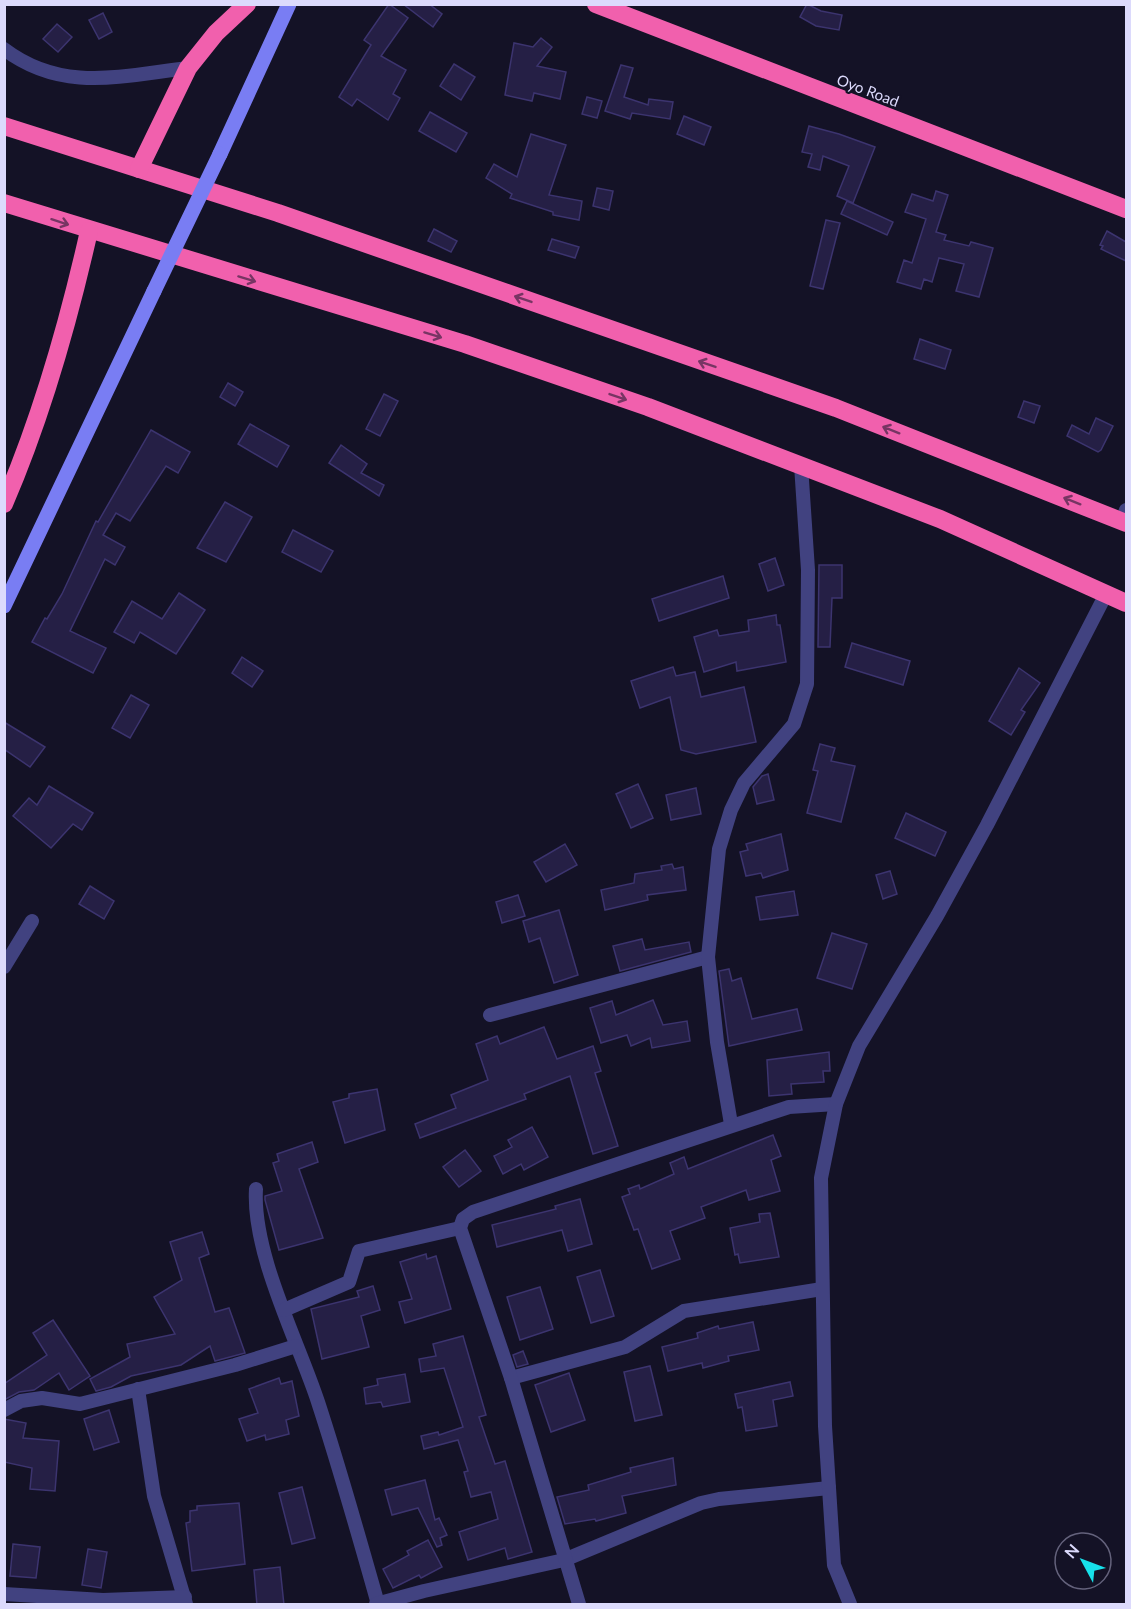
<svg xmlns="http://www.w3.org/2000/svg" width="1131" height="1609" viewBox="0 0 1131 1609" font-family="Lato,sans-serif">
<style>
.building{fill:#251f45;stroke:#3c346f;stroke-width:1.5}
.lines{fill:none;stroke-linecap:round;stroke-linejoin:round}
.street{stroke:#414280;stroke-width:14}
.secondary{stroke:#797df3;stroke-width:15}
.highway{stroke:#f160ad;stroke-width:18}
.secondary-bridge{stroke:#797df3;stroke-width:15}
.oneway{stroke:#773563}
.labels{text-anchor:middle;dominant-baseline:central;stroke-width:4.5;stroke-linejoin:round;paint-order:stroke}
.street-label{font-size:15px;fill:#dcdafc;stroke:#141226}
</style>
<rect width="100%" height="100%" fill="#141226"/>
<g class="building">
<path d="M389 4 408 18 381 56 406 70 393 94 400 98 388 120 357 99 352 106 339 97 371 45 364 40Z"/>
<path d="M403 4H429L442 14 433 27Z"/>
<path d="M807 4 821 11 842 15 839 30 816 26 800 17Z"/>
<path d="M103 13 112 32 99 39 89 20Z"/>
<path d="M57 24 72 37 58 52 43 39Z"/>
<path d="M541 38 552 47 537 66 566 72 560 99 534 93 532 101 505 95 514 43 533 47Z"/>
<path d="M454 64 475 77 461 100 440 86Z"/>
<path d="M621 65 633 68 624 97 648 105 649 99 673 102 670 119 632 113 630 119 605 111Z"/>
<path d="M587 97 602 101 597 118 582 114Z"/>
<path d="M430 112 467 133 456 152 419 131Z"/>
<path d="M684 116 711 127 704 145 677 134Z"/>
<path d="M809 126 839 134 875 147 853 203 837 196 849 166 823 156 820 170 808 167 812 154 802 152Z"/>
<path d="M531 134 566 145 549 195 582 201 579 220 553 215V212L510 198 512 194 486 178 494 164 517 177Z"/>
<path d="M597 188 613 191 609 210 593 206Z"/>
<path d="M936 191 948 195 936 232 946 235 944 240 969 246 971 242 993 248 979 297 956 291 964 264 939 258 932 282 924 279 921 289 897 282 904 260 912 263 926 219 905 212 912 194 933 201Z"/>
<path d="M847 201 893 222 887 235 841 214Z"/>
<path d="M826 220 840 223 823 289 810 286Z"/>
<path d="M434 229 457 241 451 252 428 241Z"/>
<path d="M1107 231 1126 242V261L1101 249 1103 246 1100 245Z"/>
<path d="M552 239 579 247 575 258 548 250Z"/>
<path d="M920 339 951 350 945 369 914 359Z"/>
<path d="M228 383 243 392 235 406 220 397Z"/>
<path d="M384 394 398 401 380 436 366 429Z"/>
<path d="M1024 401 1040 406 1034 423 1018 417Z"/>
<path d="M1096 418 1113 426 1101 450 1098 452 1067 436 1072 425 1089 434Z"/>
<path d="M250 424 289 446 277 467 238 444Z"/>
<path d="M151 430 190 452 178 473 166 466 130 521 116 513 103 535 125 547 115 565 105 559 70 631 106 648 93 673 32 642 45 618 47 619 62 594 96 521 98 522Z"/>
<path d="M341 445 367 464 361 473 384 485 379 496 329 463Z"/>
<path d="M225 502 252 517 226 562 197 548Z"/>
<path d="M293 530 333 551 321 572 282 552Z"/>
<path d="M775 558 784 585 768 591 759 564Z"/>
<path d="M819 565H842V598H832L830 647H818Z"/>
<path d="M723 576 729 598 659 621 652 599Z"/>
<path d="M179 593 205 610 176 654 140 632 134 643 114 632 132 601 162 619Z"/>
<path d="M776 615 777 625H780L786 662 737 671 736 662 704 672 694 637 717 630 719 636 749 631 748 620Z"/>
<path d="M852 643 910 661 903 685 845 667Z"/>
<path d="M242 657 263 671 252 687 232 673Z"/>
<path d="M673 667 676 676 695 672 701 697 744 687 756 742 696 754 681 750 670 697 640 708 631 681Z"/>
<path d="M1019 668 1040 683 1021 710 1025 712 1011 735 989 721Z"/>
<path d="M131 695 149 705 130 738 112 728Z"/>
<path d="M4 722 45 747 30 767 4 749Z"/>
<path d="M820 744 835 748 831 761 855 766 841 822 807 813 818 771 813 770Z"/>
<path d="M768 774 774 800 757 804 753 787 762 776Z"/>
<path d="M638 784 653 818 631 828 616 794Z"/>
<path d="M49 786 93 813 82 830 73 824 51 848 13 816 29 798 37 805Z"/>
<path d="M696 788 701 814 671 820 666 795Z"/>
<path d="M906 813 946 832 935 856 895 838Z"/>
<path d="M781 834 788 870 763 878 761 873 746 876 740 852 748 850 746 844Z"/>
<path d="M565 844 577 865 546 882 534 862Z"/>
<path d="M672 864 674 869 683 867 686 890 647 895 648 900 605 910 601 890 634 883 635 874 662 870 661 866Z"/>
<path d="M890 871 897 894 883 899 876 875Z"/>
<path d="M90 886 114 901 104 919 79 904Z"/>
<path d="M794 891 798 915 760 920 756 897Z"/>
<path d="M518 895 525 916 502 923 496 902Z"/>
<path d="M559 910 578 975 554 983 540 938 529 942 523 921Z"/>
<path d="M832 933 867 944 852 989 817 978Z"/>
<path d="M642 939 645 950 689 942 691 952 620 971 613 946Z"/>
<path d="M729 969 732 981 741 978 752 1019 797 1009 802 1030 729 1046 719 971Z"/>
<path d="M653 1000 663 1025 687 1021 690 1041 652 1048 650 1038 631 1046 627 1035 601 1043 590 1008 612 1001 616 1015Z"/>
<path d="M544 1027 557 1059 593 1046 601 1071 595 1073 618 1146 593 1154 570 1076 524 1094 526 1099 420 1138 415 1124 456 1108 451 1095 488 1080 476 1044 497 1036 500 1044Z"/>
<path d="M829 1052 830 1071H823L824 1082 791 1084 792 1094 769 1096 767 1060Z"/>
<path d="M377 1089 385 1130 345 1143 333 1102 349 1098V1094Z"/>
<path d="M532 1127 548 1157 524 1170 521 1164 503 1174 494 1156 512 1147 508 1140Z"/>
<path d="M773 1135 781 1156 771 1160 780 1191 749 1200 746 1190 701 1207 705 1218 670 1231 680 1259 652 1269 638 1229 634 1230 622 1197 630 1194 628 1189 639 1185 640 1189 674 1174 670 1163 684 1157 688 1169Z"/>
<path d="M312 1142 318 1162 299 1169 323 1238 279 1250 265 1200V1196L282 1191 273 1163 279 1161 277 1154Z"/>
<path d="M465 1150 481 1171 459 1187 443 1167Z"/>
<path d="M580 1199 592 1244 568 1251 562 1230 497 1247 492 1225 556 1209 555 1206Z"/>
<path d="M770 1213 779 1257 740 1263 738 1254 735 1255 730 1228 760 1222 759 1214Z"/>
<path d="M202 1232 209 1254 199 1258 215 1312 229 1308 245 1353 215 1361 210 1346 181 1365 131 1376 111 1387 96 1391 90 1379 130 1357 127 1344 175 1334 154 1297 182 1280 170 1242Z"/>
<path d="M426 1254 427 1259 436 1256 451 1309 405 1323 399 1302 412 1299 400 1262Z"/>
<path d="M600 1270 614 1316 591 1323 577 1277Z"/>
<path d="M373 1286 380 1310 361 1316 369 1347 322 1359 311 1309 359 1297 357 1291Z"/>
<path d="M540 1287 553 1329 520 1340 507 1297Z"/>
<path d="M53 1320 90 1376 69 1390 59 1373 34 1390 19 1392 4 1400V1384L47 1355 33 1333Z"/>
<path d="M753 1322 759 1350 728 1356 729 1361 703 1368 702 1363 668 1371 662 1347 698 1338 697 1333 718 1326 719 1329Z"/>
<path d="M463 1336 486 1415 479 1417 495 1464 505 1461 532 1552 508 1559 505 1548 468 1560 459 1532 498 1519 491 1492 471 1497 464 1472 468 1471 458 1440 424 1449 421 1436 438 1432 439 1435 463 1427 444 1368 421 1372 419 1359 436 1356 433 1344Z"/>
<path d="M523 1351 528 1364 517 1367 513 1355Z"/>
<path d="M650 1366 662 1415 635 1421 624 1372Z"/>
<path d="M569 1373 585 1420 551 1432 535 1385Z"/>
<path d="M405 1374 410 1402 383 1407 381 1402 366 1404 364 1388 378 1385 377 1379Z"/>
<path d="M279 1378 281 1384 292 1381 299 1416 286 1420 289 1434 266 1440 265 1435 247 1441 239 1419 258 1413 249 1389Z"/>
<path d="M790 1382 793 1396 773 1400 777 1426 746 1431 742 1407 738 1408 735 1394Z"/>
<path d="M109 1410 119 1442 94 1450 84 1419Z"/>
<path d="M4 1419 26 1423 23 1438 59 1441 55 1491 30 1489 32 1468 4 1462Z"/>
<path d="M673 1458 676 1485 622 1496 626 1513 596 1521 595 1519 565 1524 557 1497 589 1490 588 1485 631 1472 630 1468Z"/>
<path d="M425 1480 435 1520 439 1518 447 1535 440 1538 442 1545 437 1547 418 1508 392 1515 385 1490Z"/>
<path d="M302 1487 315 1538 292 1544 279 1493Z"/>
<path d="M239 1503 245 1564 192 1571 186 1523 190 1522V1511L197 1510V1506Z"/>
<path d="M428 1540 442 1567 421 1578 419 1575 393 1588 383 1569 409 1555 407 1551Z"/>
<path d="M13 1544 40 1547 36 1578 10 1576Z"/>
<path d="M88 1549 107 1552 101 1588 82 1585Z"/>
<path d="M280 1567 284 1605H257L254 1570Z"/>
</g>
<g class="lines">
<g class="street">
<path d="M4 49C62 93 121 76 188 68"/>
<path d="M1122 521 1126 510"/>
<path d="M4 967 32 921"/>
<path d="M490 1015 708 957"/>
<path d="M731 1124 717 1042 708 957 719 849 731 810 744 783 794 724 807 684 808 570 801 465"/>
<path d="M256 1189C252 1253 298 1341 318 1402 340 1469 359 1537 378 1604"/>
<path d="M284 1310 349 1282 359 1251 460 1228"/>
<path d="M511 1378 625 1347 684 1311 822 1289"/>
<path d="M138 1389 154 1496 186 1604"/>
<path d="M4 1410 21 1401 42 1398 80 1404 235 1365 296 1346"/>
<path d="M4 1594 103 1600 185 1597"/>
<path d="M376 1604 424 1591 564 1560 701 1503 719 1499 829 1488"/>
<path d="M579 1604 511 1378 460 1228 463 1219 473 1212 789 1107 836 1104"/>
<path d="M850 1604 834 1565 825 1426 821 1178 836 1104 859 1046 937 916 987 825 1106 594"/>
</g>
<g class="secondary">
<path d="M220 154 289 4"/>
<path d="M4 606 154 291"/>
</g>
<g class="highway">
<path d="M596 4 1126 209"/>
<path d="M4 126 278 213 836 408 1126 523"/>
<path d="M139 169 188 68 216 33 247 4"/>
<path d="M4 203 465 344 648 407 940 519 1126 603"/>
<path d="M4 504C42 416 68 324 89 231"/>
</g>
<path class="secondary-bridge" d="M154 291 220 154"/>
</g>
<defs><path id="oneway-shaft" d="M-6 0H5M1.5-3L5.5 0L1.5 3" fill="none" stroke-width="1.6" stroke-linecap="round" stroke-linejoin="round" transform="scale(1.5)"/></defs>
<g class="oneway">
<use href="#oneway-shaft" transform="translate(60 222) rotate(18)"/>
<use href="#oneway-shaft" transform="translate(247 279) rotate(17)"/>
<use href="#oneway-shaft" transform="translate(523 299) rotate(-161)"/>
<use href="#oneway-shaft" transform="translate(433 335) rotate(17)"/>
<use href="#oneway-shaft" transform="translate(707 364) rotate(-161)"/>
<use href="#oneway-shaft" transform="translate(618 397) rotate(19)"/>
<use href="#oneway-shaft" transform="translate(891 430) rotate(-158)"/>
<use href="#oneway-shaft" transform="translate(1072 501) rotate(-158)"/>
</g>
<g class="labels">
<g class="street-label">
<text transform="translate(868 90) rotate(21)">Oyo Road</text>
</g>
</g>
<rect width="1131" height="1609" fill="none" stroke="#dcdafc" stroke-width="12"/>
<g transform="translate(1083 1561) rotate(311)"><circle r="28" fill="#141226" stroke="#64627c" stroke-width="1.5"/>
<path d="M0-4.5L10 22L0 15L-10 22Z" fill="#17e1ea"/>
<text y="-9" font-size="16" font-weight="bold" text-anchor="middle" fill="#dcdafc">N</text>
</g>
</svg>
